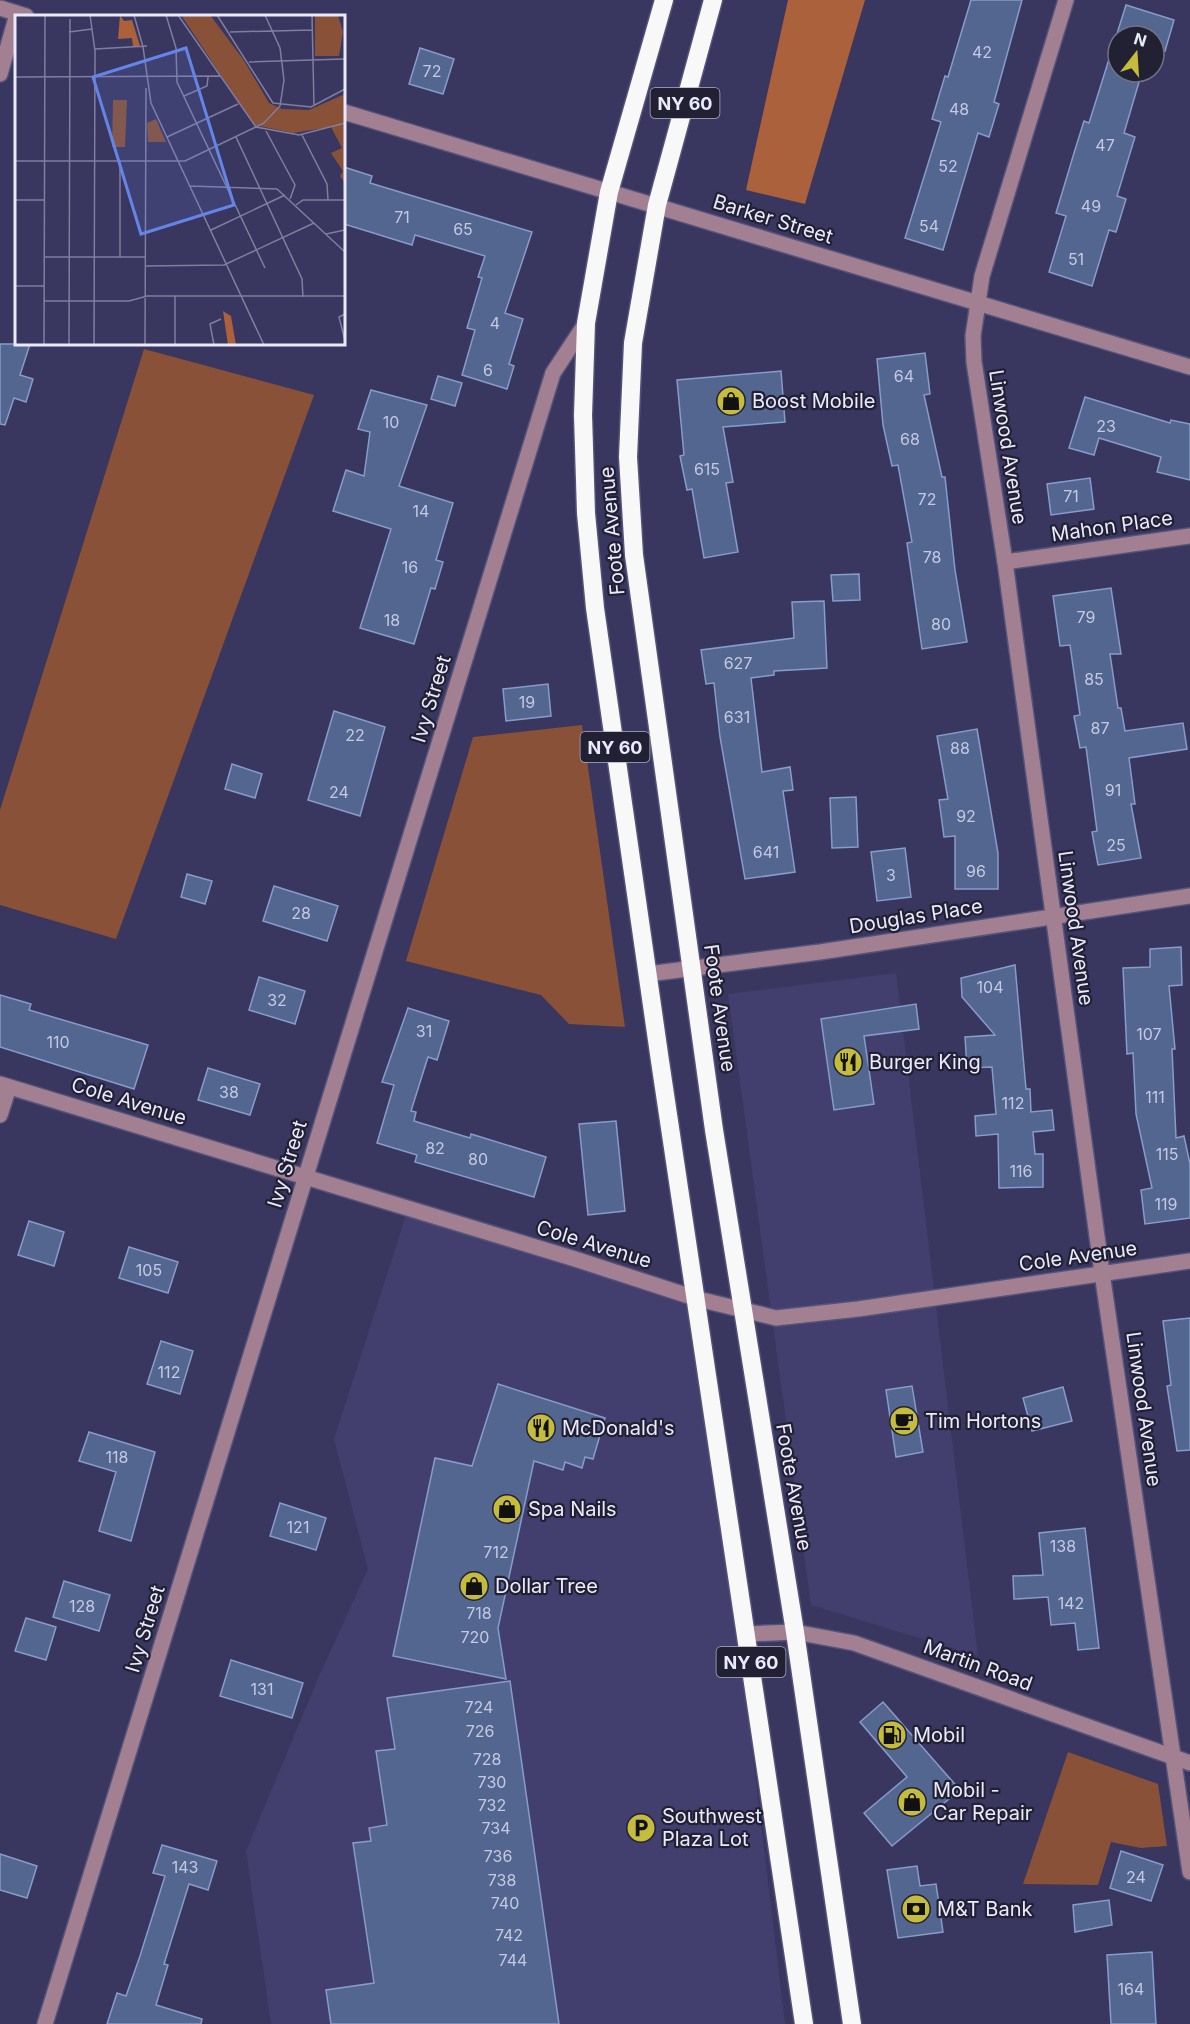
<svg xmlns="http://www.w3.org/2000/svg" width="1190" height="2024" viewBox="0 0 1190 2024" font-family="Inter,sans-serif">
<style>
.built{fill:#423f6f}
.green{fill:#895138}
.forest{fill:#ac613d}
.building{fill:#53668f;stroke:#879cc9;stroke-width:1.5}
.lines{fill:none;stroke-linecap:round;stroke-linejoin:round}
.minor-casing{stroke:#555379;stroke-width:18}
.highway-casing{stroke:#555379;stroke-width:21}
.minor{stroke:#a28092;stroke-width:15}
.highway{stroke:#f8f8f8;stroke-width:18}
.labels{text-anchor:middle;dominant-baseline:central;stroke-width:4.5;stroke-linejoin:round;paint-order:stroke}
.number-label{font-size:16px;fill:#c4c9e3}
.shield{fill:#222134;stroke:#aeaec2;stroke-width:1.5}
.shield-label{font-size:18px;font-weight:bold;fill:#eaeaff}
.street-label{font-size:20px;fill:#eaeaff;stroke:#222134}
.poi-label{font-size:20px;fill:#eaeaff;stroke:#222134;text-anchor:start}
.inset-road{fill:none;stroke:#807ea0;stroke-width:1.5}
.view{fill:#6585e6;fill-opacity:0.15;stroke:#6585e6;stroke-width:3}
.inset-edge{fill:none;stroke:#eaeaff;stroke-width:3}
</style>
<rect width="100%" height="100%" fill="#393660"/>
<g class="built">
<path d="M896 973 978 1656 811 1605 728 994Z"/>
<path d="M408 1209 698 1299 785 2024H271L246 1851 319 1676 368 1569 334 1439Z"/>
</g>
<g class="green">
<path d="M144 349 314 395 116 939 0 905V810Z"/>
<path d="M582 725 625 1027 569 1024 541 995 406 961 473 737Z"/>
<path d="M1068 1752 1158 1784 1167 1846 1141 1848 1111 1842 1098 1885 1023 1884Z"/>
</g>
<path class="forest" d="M788 0H865L805 204 746 190Z"/>
<g class="building">
<path d="M971 0H1022L994 102 999 104 989 137 978 133 943 250 905 238 941 122 932 119 945 76 948 77Z"/>
<path d="M1126 5 1174 20 1165 51 1154 48V36H1118V72H1142L1124 133 1135 137 1117 196 1126 199 1116 232 1109 230 1092 286 1049 272 1066 216 1056 213 1074 153 1084 121 1089 123Z"/>
<path d="M420 48 454 59 443 94 409 84Z"/>
<path d="M344 167 372 176 370 183 532 232 505 313 523 319 509 364 514 366 507 389 462 375 475 330 467 328 482 278 478 277 485 256 415 235 412 245 344 224Z"/>
<path d="M0 344H30L20 375 33 379 26 402 14 398 5 425 0 424Z"/>
<path d="M925 353 930 394 924 395 942 477H945L955 570 967 642 922 649 907 543 912 542 898 465 892 466 883 425 877 359Z"/>
<path d="M781 371 785 422 723 427 733 482 726 483 738 552 704 558 692 489 687 490 680 456 684 455 677 380Z"/>
<path d="M438 376 462 383 455 406 431 399Z"/>
<path d="M371 390 427 405 399 486 453 503 436 560 443 562 435 589 431 588 414 644 360 628 391 529 333 511 346 470 364 476 370 432 358 429Z"/>
<path d="M1085 397 1170 423 1171 420 1190 424V480L1157 472 1161 457 1099 438 1094 455 1069 448Z"/>
<path d="M1090 478 1094 509 1051 515 1047 484Z"/>
<path d="M859 574 860 600 833 601 831 575Z"/>
<path d="M1111 588 1121 654H1110L1118 708H1121L1125 731 1183 723 1187 749 1129 758 1135 804H1131L1141 858 1098 865 1092 832 1097 831 1086 747 1080 748 1074 716 1080 715 1070 645 1060 646 1053 596Z"/>
<path d="M824 601 827 668 774 671V675L751 678 762 772 790 767 793 790 783 791 795 872 745 879 720 737 714 683 706 684 701 650 794 638 792 602Z"/>
<path d="M548 684 551 716 506 721 503 689Z"/>
<path d="M334 711 385 727 360 816 308 800Z"/>
<path d="M977 729 998 853V889H955V836L944 837 939 800 948 799 937 736Z"/>
<path d="M232 764 262 774 255 798 225 789Z"/>
<path d="M856 797 858 847 832 848 830 798Z"/>
<path d="M905 848 911 897 877 901 871 852Z"/>
<path d="M187 874 212 881 205 904 181 897Z"/>
<path d="M274 886 338 906 327 941 263 921Z"/>
<path d="M1181 947 1182 985 1169 986 1175 1049H1172L1176 1138 1184 1136 1190 1164V1218L1145 1224 1141 1190 1152 1188 1136 1114 1133 1053 1127 1054 1123 968 1150 967V949Z"/>
<path d="M1015 965 1026 1089H1030L1031 1112 1052 1110 1054 1130 1033 1132 1035 1154H1043V1187L999 1188 998 1134 976 1136 975 1116 996 1114 992 1067 967 1068 965 1037 995 1035 962 997 961 978Z"/>
<path d="M259 977 305 991 295 1024 249 1010Z"/>
<path d="M0 995 31 1004 29 1010 148 1045 134 1089 0 1047Z"/>
<path d="M916 1004 919 1029 864 1036 874 1104 834 1110 821 1019Z"/>
<path d="M408 1008 449 1021 437 1060 428 1057 411 1111 416 1112 414 1121 470 1138 471 1134 546 1157 534 1197 415 1162 417 1155 377 1143 394 1085 382 1082Z"/>
<path d="M208 1068 260 1084 250 1115 198 1100Z"/>
<path d="M616 1121 625 1211 588 1215 579 1124Z"/>
<path d="M29 1221 64 1232 54 1266 18 1255Z"/>
<path d="M129 1247 178 1262 168 1293 119 1278Z"/>
<path d="M1190 1318V1450L1177 1451 1167 1386 1171 1385 1163 1321Z"/>
<path d="M161 1341 193 1351 180 1394 147 1384Z"/>
<path d="M498 1384 605 1418 593 1459 585 1457 582 1468 565 1462 563 1470 534 1461 498 1628 506 1679 393 1656 435 1458 472 1466Z"/>
<path d="M912 1386 923 1452 896 1457 886 1390Z"/>
<path d="M1063 1387 1072 1421 1032 1431 1023 1398Z"/>
<path d="M89 1432 155 1452 131 1541 99 1531 116 1472 79 1461Z"/>
<path d="M280 1503 326 1518 316 1550 270 1536Z"/>
<path d="M1085 1528 1099 1648 1078 1650 1075 1623 1051 1625 1048 1597 1014 1599 1013 1576 1043 1575 1039 1533Z"/>
<path d="M64 1581 110 1595 99 1631 53 1617Z"/>
<path d="M26 1618 56 1627 46 1660 15 1651Z"/>
<path d="M231 1660 303 1683 292 1718 220 1696Z"/>
<path d="M510 1681 559 2024H331L326 1990 374 1983 353 1843 371 1841 369 1828 387 1825 376 1751 395 1749 387 1698Z"/>
<path d="M883 1702 960 1790 892 1846 864 1813 907 1777 860 1722Z"/>
<path d="M162 1845 217 1861 208 1890 189 1884 164 1964 168 1965 156 2005 202 2019 201 2024H107L117 1993 126 1996 140 1956 165 1876 153 1873Z"/>
<path d="M1121 1851 1163 1865 1151 1901 1110 1888Z"/>
<path d="M0 1854 37 1866 27 1898 0 1890Z"/>
<path d="M917 1866 920 1886 936 1884 943 1932 898 1938 887 1870Z"/>
<path d="M1109 1900 1112 1925 1075 1932 1073 1905Z"/>
<path d="M1152 1952 1156 2024H1111L1107 1955Z"/>
</g>
<g class="lines">
<g class="minor-casing">
<g id="minor">
<path d="M1066 0 982 276 973 336 974 362 1005 562 1102 1273 1190 1872"/>
<path d="M0 8 26 16"/>
<path d="M0 74 16 18"/>
<path d="M344 112 1190 367"/>
<path d="M1005 562 1190 536"/>
<path d="M648 974 820 952 1190 896"/>
<path d="M0 1084 575 1259 698 1299 776 1318 858 1309 1190 1261"/>
<path d="M0 1115 9 1087"/>
<path d="M747 1634 795 1632 854 1643 1190 1763"/>
<path d="M45 2024 553 373 586 323"/>
</g>
</g>
<g class="highway-casing">
<g id="highway">
<path d="M664 0 609 192 586 323 583 415 586 513 595 608 660 1061 804 2024"/>
<path d="M713 0 657 205 633 343 628 457 634 555 714 1130 795 1632 852 2024"/>
</g>
</g>
<use href="#minor" class="minor"/>
<use href="#highway" class="highway"/>
</g>
<defs>
<g id="shop-disc" transform="scale(1.5)"><circle r="9.5" fill="#c5bc3d" stroke="#222134"/><path d="M-5-2.5h2.3a2.7 3.5 0 0 1 5.4 0H5L5.5 6h-11ZM-1.5-2.5h3a1.5 2.3 0 0 0-3 0Z" fill="#111"/></g>
<g id="restaurant-disc" transform="scale(1.5)"><circle r="9.5" fill="#c5bc3d" stroke="#222134"/><path d="M-5-6h1v4h1v-4h1v4h1v-4h1v5L-1.5 .5V6h-2V.5L-5-1ZM5-6V6H3V1.5H1.5Q1.5-4 5-6Z" fill="#111"/></g>
<g id="cafe-disc" transform="scale(1.5)"><circle r="9.5" fill="#c5bc3d" stroke="#222134"/><path d="M-5.5-4.5H6V0H3Q3 3.5 0 3.5H-2.5Q-5.5 3.5-5.5 0ZM3-3.2v2h1.7v-2ZM-6 4.5H4V6H-6Z" fill="#111"/></g>
<g id="fuel-disc" transform="scale(1.5)"><circle r="9.5" fill="#c5bc3d" stroke="#222134"/><path d="M-5.5-6h7V0h2V4h1.3V-2.5L3-4.5l.8-.8L6-3V5H2.5V1h-1V6h-7ZM-4.2-4.7v3.2H.2V-4.7Z" fill="#111"/></g>
<g id="parking-disc" transform="scale(1.5)"><circle r="9.5" fill="#c5bc3d" stroke="#222134"/><path d="M-3.5-5.5H1a3.5 3.5 0 0 1 0 7H-1V5.5H-3.5ZM-1-3.4V-.6H.8a1.4 1.4 0 0 0 0-2.8Z" fill="#111"/></g>
<g id="bank-disc" transform="scale(1.5)"><circle r="9.5" fill="#c5bc3d" stroke="#222134"/><path d="M-6-4H6V4H-6ZM0-2.3a2.3 2.3 0 1 0 0 4.6a2.3 2.3 0 1 0 0-4.6Z" fill="#111"/></g>
</defs>
<g fill-rule="evenodd">
<use href="#shop-disc" x="731" y="401"/>
<use href="#restaurant-disc" x="848" y="1062"/>
<use href="#cafe-disc" x="904" y="1421"/>
<use href="#restaurant-disc" x="541" y="1428"/>
<use href="#shop-disc" x="507" y="1509"/>
<use href="#shop-disc" x="474" y="1586"/>
<use href="#fuel-disc" x="892" y="1735"/>
<use href="#shop-disc" x="912" y="1802"/>
<use href="#parking-disc" x="641" y="1828"/>
<use href="#bank-disc" x="916" y="1909"/>
</g>
<g class="labels">
<g class="number-label">
<text x="982" y="52">42</text>
<text x="432" y="71">72</text>
<text x="959" y="109">48</text>
<text x="1105" y="145">47</text>
<text x="948" y="166">52</text>
<text x="1091" y="206">49</text>
<text x="402" y="217">71</text>
<text x="929" y="226">54</text>
<text x="463" y="229">65</text>
<text x="1076" y="259">51</text>
<text x="495" y="323">4</text>
<text x="488" y="370">6</text>
<text x="904" y="376">64</text>
<text x="391" y="422">10</text>
<text x="1106" y="426">23</text>
<text x="910" y="439">68</text>
<text x="707" y="469">615</text>
<text x="1071" y="496">71</text>
<text x="927" y="499">72</text>
<text x="421" y="511">14</text>
<text x="932" y="557">78</text>
<text x="410" y="567">16</text>
<text x="1086" y="617">79</text>
<text x="392" y="620">18</text>
<text x="941" y="624">80</text>
<text x="738" y="663">627</text>
<text x="1094" y="679">85</text>
<text x="527" y="702">19</text>
<text x="737" y="717">631</text>
<text x="1100" y="728">87</text>
<text x="355" y="735">22</text>
<text x="960" y="748">88</text>
<text x="1113" y="790">91</text>
<text x="339" y="792">24</text>
<text x="966" y="816">92</text>
<text x="1116" y="845">25</text>
<text x="766" y="852">641</text>
<text x="976" y="871">96</text>
<text x="891" y="875">3</text>
<text x="301" y="913">28</text>
<text x="990" y="987">104</text>
<text x="277" y="1000">32</text>
<text x="424" y="1031">31</text>
<text x="1149" y="1034">107</text>
<text x="58" y="1042">110</text>
<text x="229" y="1092">38</text>
<text x="1155" y="1097">111</text>
<text x="1013" y="1103">112</text>
<text x="435" y="1148">82</text>
<text x="1167" y="1154">115</text>
<text x="478" y="1159">80</text>
<text x="1021" y="1171">116</text>
<text x="1166" y="1204">119</text>
<text x="149" y="1270">105</text>
<text x="169" y="1372">112</text>
<text x="117" y="1457">118</text>
<text x="298" y="1527">121</text>
<text x="1063" y="1546">138</text>
<text x="496" y="1552">712</text>
<text x="1071" y="1603">142</text>
<text x="82" y="1606">128</text>
<text x="479" y="1613">718</text>
<text x="475" y="1637">720</text>
<text x="262" y="1689">131</text>
<text x="479" y="1707">724</text>
<text x="480" y="1731">726</text>
<text x="487" y="1759">728</text>
<text x="492" y="1782">730</text>
<text x="492" y="1805">732</text>
<text x="496" y="1828">734</text>
<text x="498" y="1856">736</text>
<text x="185" y="1867">143</text>
<text x="1136" y="1877">24</text>
<text x="502" y="1880">738</text>
<text x="505" y="1903">740</text>
<text x="509" y="1935">742</text>
<text x="513" y="1960">744</text>
<text x="1131" y="1989">164</text>
</g>
<g class="shield">
<rect x="650.5" y="88" width="69" height="30" rx="4.5"/>
<rect x="580.5" y="732" width="69" height="30" rx="4.5"/>
<rect x="716.5" y="1647" width="69" height="30" rx="4.5"/>
</g>
<g class="shield-label">
<text x="685" y="103">NY 60</text>
<text x="615" y="747">NY 60</text>
<text x="751" y="1662">NY 60</text>
</g>
<g class="street-label">
<text transform="translate(773 219) rotate(17)">Barker Street</text>
<text transform="translate(1008 447) rotate(81)">Linwood Avenue</text>
<text transform="translate(1112 526) rotate(-8)">Mahon Place</text>
<text transform="translate(612 531) rotate(-95)">Foote Avenue</text>
<text transform="translate(431 699) rotate(-73)">Ivy Street</text>
<text transform="translate(916 916) rotate(-9)">Douglas Place</text>
<text transform="translate(1076 928) rotate(82)">Linwood Avenue</text>
<text transform="translate(720 1008) rotate(82)">Foote Avenue</text>
<text transform="translate(129 1101) rotate(17)">Cole Avenue</text>
<text transform="translate(287 1164) rotate(-73)">Ivy Street</text>
<text transform="translate(594 1244) rotate(17)">Cole Avenue</text>
<text transform="translate(1078 1256) rotate(-8)">Cole Avenue</text>
<text transform="translate(1144 1409) rotate(82)">Linwood Avenue</text>
<text transform="translate(794 1487) rotate(80)">Foote Avenue</text>
<text transform="translate(145 1629) rotate(-73)">Ivy Street</text>
<text transform="translate(978 1665) rotate(20)">Martin Road</text>
</g>
<g class="poi-label">
<text x="752" y="401">Boost Mobile</text>
<text x="869" y="1062">Burger King</text>
<text x="925" y="1421">Tim Hortons</text>
<text x="562" y="1428">McDonald's</text>
<text x="528" y="1509">Spa Nails</text>
<text x="495" y="1586">Dollar Tree</text>
<text x="913" y="1735">Mobil</text>
<text x="933" y="1790">Mobil -<tspan x="933" dy="23">Car Repair</tspan></text>
<text x="662" y="1816">Southwest<tspan x="662" dy="23">Plaza Lot</tspan></text>
<text x="937" y="1909">M&amp;T Bank</text>
</g>
</g>
<g transform="translate(15 15)">
<rect width="330" height="330" fill="#393660"/>
<path d="M166 0H195L228 44 254 88 267 94 294 95 330 79V168L325 161 328 156 316 138 327 133 316 112 278 118 239 110ZM300 0H323L328 17 324 41H300ZM98 85H112L110 132H97ZM141 104 151 127H133L132 108Z" fill="#895138"/>
<path d="M105 0 109 6 117 5 125 31 118 32 117 23 103 24ZM208 296 216 301 221 330H213Z" fill="#ac613d"/>
<path class="inset-road" d="M75 0 80 36 79 330M119 0 128 32 136 88 249 330M151 0 161 33 162 67 250 253M163 0 241 112 284 120 330 108M202 0 258 88 296 92 330 74M297 0 299 91M54 17 77 14M215 17 297 15M80 34 132 31M234 47 330 44M0 62 206 61M169 81 192 71 193 62M251 116 280 170 275 184M287 120 312 169 313 185M152 122 223 89M221 122 287 264 288 282M0 146H170L249 108 265 91 269 65 265 33 250 0M105 146V242M175 171 262 174 330 237M0 185H29M281 190 288 185H330M196 215 270 180M311 219 330 215M29 242H130M130 251 209 250 299 208M0 271H29M29 286H114L132 281H330M330 299 324 302 330 326M29 330 30 0M54 330 55 4M130 330 131 73M160 330V281M199 330 195 309 206 304"/>
<path class="view" d="M171 33 219 190 126 219 78 62Z"/>
<rect width="330" height="330" class="inset-edge"/>
</g>
<g transform="translate(1136 54) rotate(17)"><circle r="28" fill="#222134" stroke="#727185" stroke-width="1.5"/>
<path d="M0-4.5L10 22L0 15L-10 22Z" fill="#c5bc3d"/>
<text y="-9" font-size="16" font-weight="bold" text-anchor="middle" fill="#eaeaff">N</text>
</g>
</svg>
